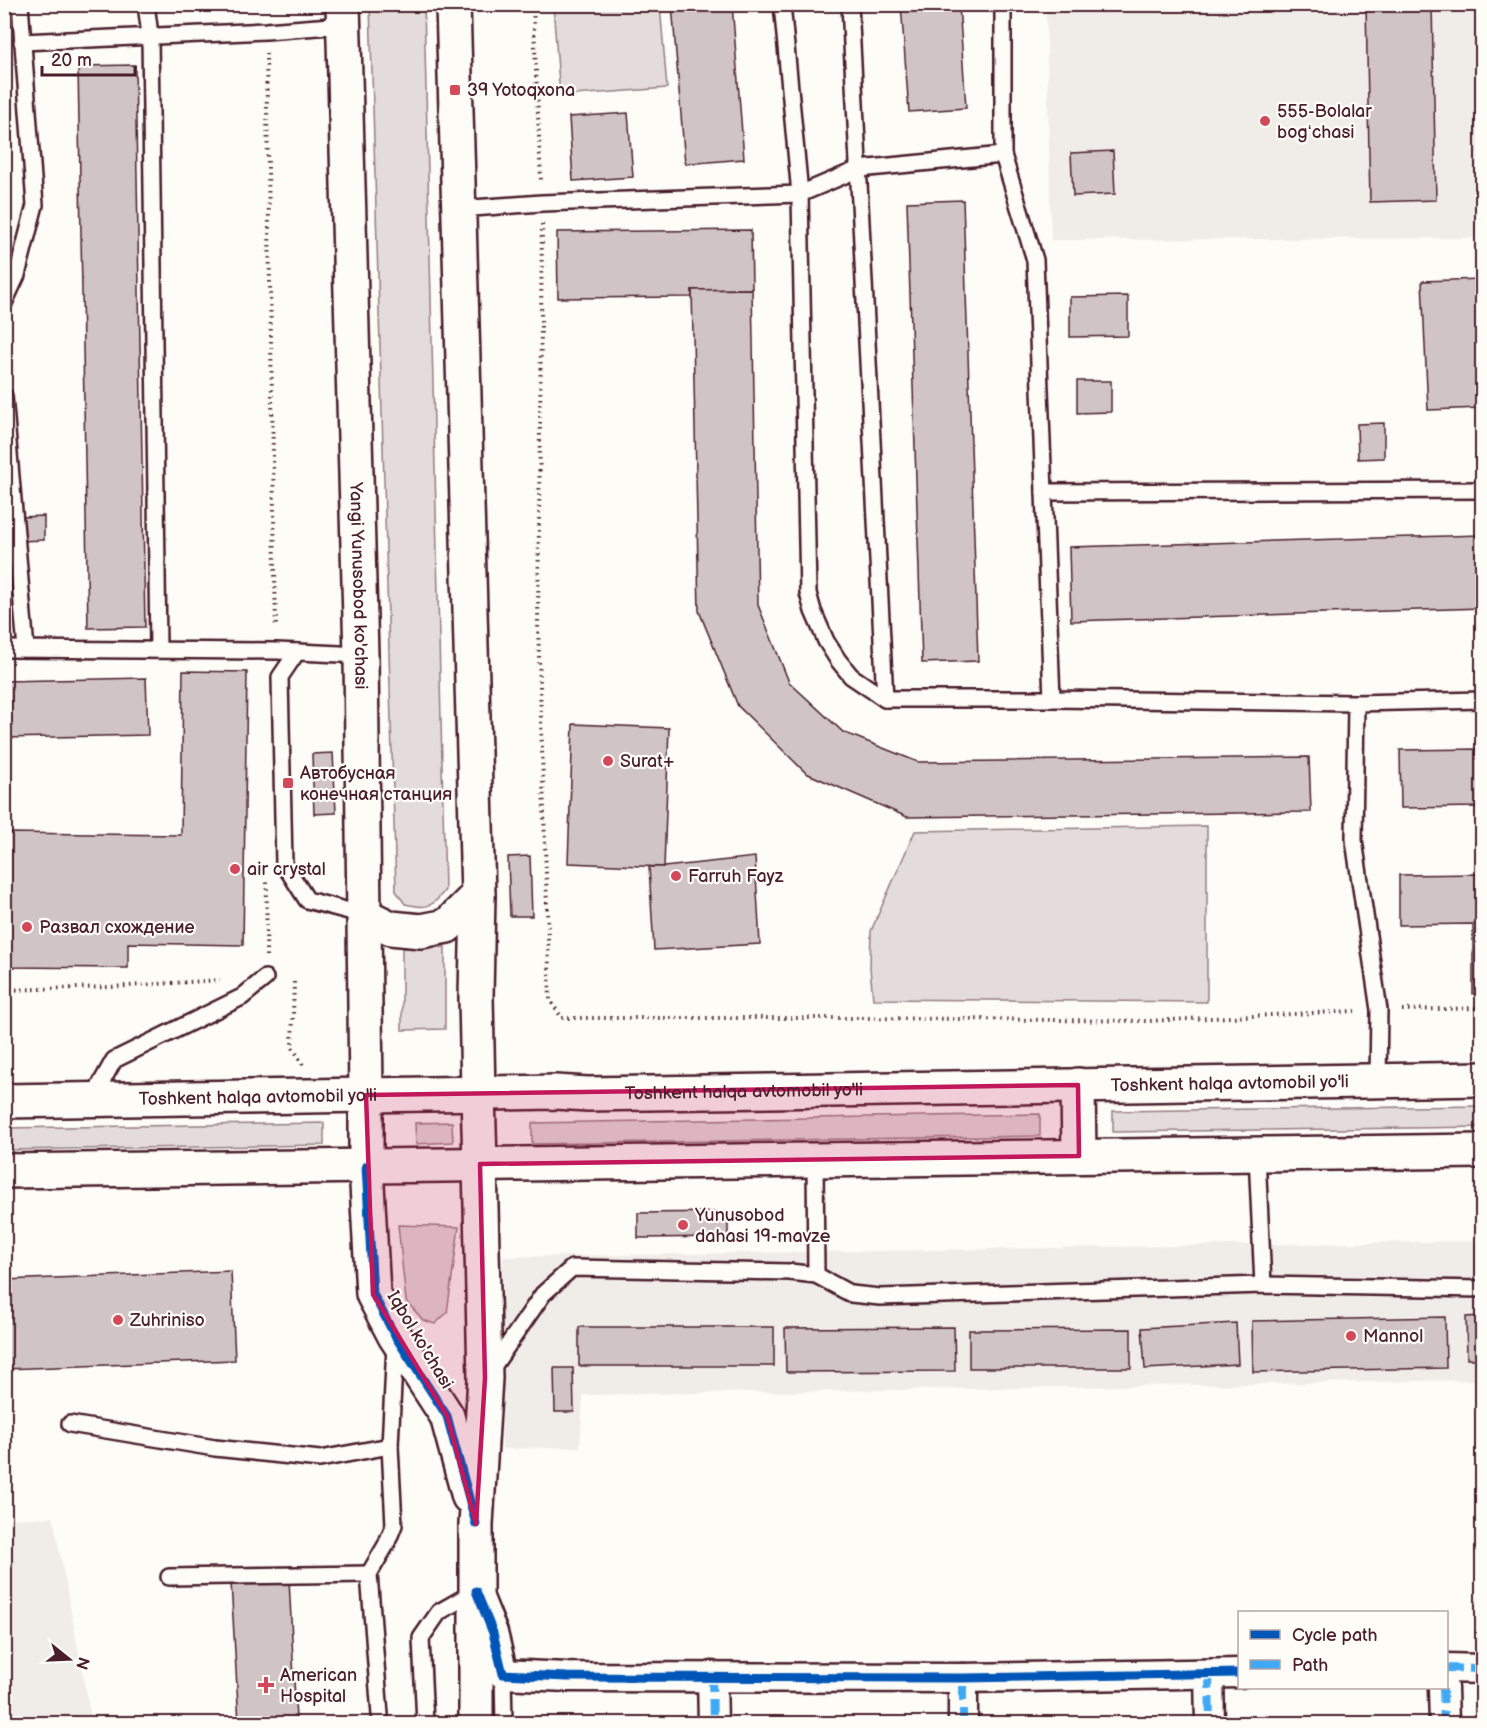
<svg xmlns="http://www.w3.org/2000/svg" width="1487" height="1728" viewBox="0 0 1487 1728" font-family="'Balsamiq Sans',sans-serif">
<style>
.built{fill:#f0ece8}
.green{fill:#e3dcda;stroke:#967e82;stroke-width:1.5}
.building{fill:#d0c5c4;stroke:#4a1f2b;stroke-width:1.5}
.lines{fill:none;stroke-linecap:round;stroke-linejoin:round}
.service-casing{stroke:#4a1f2b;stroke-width:20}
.minor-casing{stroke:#4a1f2b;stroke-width:33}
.tertiary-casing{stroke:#4a1f2b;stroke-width:38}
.secondary-casing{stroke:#4a1f2b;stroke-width:38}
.trunk-casing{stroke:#4a1f2b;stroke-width:38}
.path{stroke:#4a1f2b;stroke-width:4;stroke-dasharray:1.5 4.5;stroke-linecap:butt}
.service{stroke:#fdfcf7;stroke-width:15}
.minor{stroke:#fdfcf7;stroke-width:28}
.tertiary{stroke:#fdfcf7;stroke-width:33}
.secondary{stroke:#fdfcf7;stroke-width:33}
.trunk{stroke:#fdfcf7;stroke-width:33}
.quiet{stroke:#3fa9f5;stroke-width:8;stroke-dasharray:15 8;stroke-linecap:butt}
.cycleway-casing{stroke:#fdfcf7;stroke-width:13}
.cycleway{stroke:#0057b8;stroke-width:9}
.marked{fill:#c2185b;fill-opacity:0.2;stroke:#c2185b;stroke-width:4.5;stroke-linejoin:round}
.poi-dot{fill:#d1495b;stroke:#fdfcf7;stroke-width:2}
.labels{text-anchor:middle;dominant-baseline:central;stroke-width:4.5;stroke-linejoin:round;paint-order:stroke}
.poi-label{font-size:18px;fill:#4a1f2b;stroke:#fdfcf7;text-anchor:start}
.street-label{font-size:18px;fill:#4a1f2b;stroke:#fdfcf7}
</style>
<rect width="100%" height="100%" fill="#fdfcf7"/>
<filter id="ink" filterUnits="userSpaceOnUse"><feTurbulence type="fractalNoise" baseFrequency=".0167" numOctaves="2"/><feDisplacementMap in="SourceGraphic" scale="12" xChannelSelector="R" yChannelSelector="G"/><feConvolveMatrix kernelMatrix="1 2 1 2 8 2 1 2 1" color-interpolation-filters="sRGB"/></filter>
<g filter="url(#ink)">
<g class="built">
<path d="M1046 5H1482V238L1051 240Z"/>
<path d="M1482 1241V1380L583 1395 580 1447 502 1449 503 1257Z"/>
<path d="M53 1517 92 1723H5V1519Z"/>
</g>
<g class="green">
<path d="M370 5H424L445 890C432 908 427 909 405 904L396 891Z"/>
<path d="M553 5H660L667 88 560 96Z"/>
<path d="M1207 826V1002L873 999 870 968 871 931 915 831Z"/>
<path d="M445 947V1029L402 1030V948Z"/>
<path d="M1482 1106V1127L1113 1132V1111Z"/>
<path d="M1040 1114V1136L532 1144V1123Z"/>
<path d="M452 1122 453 1142 416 1144 415 1123Z"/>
<path d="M324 1123V1145L5 1150V1128Z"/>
<path d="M398 1225 459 1227 447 1313 435 1324 423 1320 406 1301Z"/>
</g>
<g class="building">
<path d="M672 4H732L744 159 685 164Z"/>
<path d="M901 4H959L966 108 909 112Z"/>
<path d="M1366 4H1432L1436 200 1370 202Z"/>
<path d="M135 65 145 627 88 628 78 66Z"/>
<path d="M628 113 633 177 573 181 569 117Z"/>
<path d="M1113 151 1115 194 1073 196 1071 153Z"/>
<path d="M963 200 978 661 922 663 907 202Z"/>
<path d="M751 230 752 289 692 290V297L558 298 557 232Z"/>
<path d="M1482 279V408L1428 410 1422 281Z"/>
<path d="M752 289 758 605 789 682 843 732 918 762 1309 757 1311 812 907 817 806 773 738 706 699 611 692 290Z"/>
<path d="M1128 296V336L1070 337V297Z"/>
<path d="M1077 381H1111V412L1077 413Z"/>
<path d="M1384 423V458L1358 459 1357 424Z"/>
<path d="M44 516V540L20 541V517Z"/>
<path d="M1482 535V608L1071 621 1069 547Z"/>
<path d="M183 671 247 672 243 945 128 943V968L4 967V833L181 835Z"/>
<path d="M146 678 148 735 4 738V681Z"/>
<path d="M573 724 669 728 664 867 568 863Z"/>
<path d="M1482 749V807L1401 808 1400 750Z"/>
<path d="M333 753 336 813 314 814 312 754Z"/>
<path d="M530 856 532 916H510L508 857Z"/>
<path d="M755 857 760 944 654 950 649 867H664Z"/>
<path d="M1482 874V994H1473V924L1399 925V875Z"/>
<path d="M728 1212V1237L638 1238V1213Z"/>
<path d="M231 1271 235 1360 5 1369 4 1280Z"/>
<path d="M1482 1316V1359H1467L1466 1317Z"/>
<path d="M1445 1317 1446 1368 1253 1372 1252 1321Z"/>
<path d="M1236 1323 1238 1364 1145 1369 1142 1328Z"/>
<rect x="579" y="1327" width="195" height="39"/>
<path d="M954 1327 955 1371 786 1372 785 1328Z"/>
<path d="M1131 1329V1368H969V1330Z"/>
<path d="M554 1368H573L574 1412H555Z"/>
<path d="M289 1579 296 1720 239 1723 231 1582Z"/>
</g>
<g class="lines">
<g class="service-casing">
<g id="service">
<path d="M146 4 150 35 158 649"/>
<path d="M782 4 800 194 808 593 813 611 826 641 838 660 851 676 885 699H1052L1356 703 1482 700"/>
<path d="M850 4 885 699"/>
<path d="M22 42 266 31 344 25"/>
<path d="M1003 155 1035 260 1052 699"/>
<path d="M459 209 542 203 800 194 859 169 1003 155V4"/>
<path d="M4 303 17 275 35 205 20 4"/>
<path d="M4 396 26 649"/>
<path d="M1044 492 1482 490"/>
<path d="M4 649 277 651 361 655"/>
<path d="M297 652 280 677 284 864 307 900 364 915"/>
<path d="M1356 703 1354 840 1379 1010 1378 1081"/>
<path d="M91 1101 114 1060 242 997 265 978"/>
<path d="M1257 1154 1263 1285"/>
<path d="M815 1160 816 1275"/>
<path d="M490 1371 543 1294 572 1268 790 1272 816 1275 851 1294 880 1297 1263 1285 1482 1289"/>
<path d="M70 1424 215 1448 320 1459 390 1446"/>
<path d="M169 1577 369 1574"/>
<path d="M503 1674 504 1724"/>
<path d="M380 1715 369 1574 386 1545 394 1525 390 1446 395 1345"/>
<path d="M425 1724 421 1638 439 1612 476 1591"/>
</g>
</g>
<g class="minor-casing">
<g id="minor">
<path d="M479 1598 493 1633 503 1674 567 1677 963 1678 1240 1673"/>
<path d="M1446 1668 1482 1669"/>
<path d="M1209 1674 1210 1724"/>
<path d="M712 1676 713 1724"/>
<path d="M1443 1688 1444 1724"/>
<path d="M963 1724V1678"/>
</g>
</g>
<g class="tertiary-casing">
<g id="tertiary">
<path d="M366 1166 373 1294 395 1336 447 1416 469 1497"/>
<path d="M476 1724V1524L485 1378 480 1164"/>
</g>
</g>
<g class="secondary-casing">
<g id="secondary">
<path id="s1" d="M343 4 361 655 366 1095"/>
<path d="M453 4 478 895 476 997 478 1093"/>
<path d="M364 915 391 928 421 931 447 926 478 895"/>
</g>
</g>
<g class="trunk-casing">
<g id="trunk">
<path d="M1078 1085 1079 1156"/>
<path d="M478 1093 480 1164"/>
<path d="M366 1095V1166"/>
<path id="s2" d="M4 1101 555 1092 588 1094 1482 1079"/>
<path d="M4 1171 1482 1151"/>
</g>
</g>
<g class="path">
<path d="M533 4 541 181"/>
<path d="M266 53 276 628"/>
<path d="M542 224 538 624 550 1000 562 1018H866L1148 1021 1355 1011"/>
<path d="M266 956 267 882"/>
<path d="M294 982 292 1046 303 1065"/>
<path d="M4 990 111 987 220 980"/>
<path d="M1402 1010 1482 1008"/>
</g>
<use href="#service" class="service"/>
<use href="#minor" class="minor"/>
<use href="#tertiary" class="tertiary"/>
<use href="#secondary" class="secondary"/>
<use href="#trunk" class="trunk"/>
<g class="quiet">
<path d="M1446 1668 1482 1669"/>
<path d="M1209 1674 1210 1724"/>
<path d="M712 1676 713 1724"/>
<path d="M1443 1688 1444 1724"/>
<path d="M963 1724V1678"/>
</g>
<g class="cycleway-casing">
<g id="cycleway">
<path d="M366 1166 373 1294 395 1336 447 1416 476 1524"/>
<path d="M476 1591 493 1633 503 1674 567 1677 963 1678 1240 1673"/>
</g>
</g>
<use href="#cycleway" class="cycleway"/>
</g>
</g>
<path class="marked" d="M1078 1085 1079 1156 480 1164 485 1378 476 1524 447 1416 373 1294 366 1095Z"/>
<g class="poi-dot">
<rect x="449" y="84" width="12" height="12" rx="3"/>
<circle cx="1265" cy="121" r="6"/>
<circle cx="608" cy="761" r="6"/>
<rect x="282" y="777" width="12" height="12" rx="3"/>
<circle cx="235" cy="869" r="6"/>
<circle cx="676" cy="876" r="6"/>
<circle cx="27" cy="927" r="6"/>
<circle cx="683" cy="1225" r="6"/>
<circle cx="118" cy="1320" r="6"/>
<circle cx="1351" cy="1336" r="6"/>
<path d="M263 1676h6v6h6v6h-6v6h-6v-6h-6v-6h6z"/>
</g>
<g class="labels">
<g class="poi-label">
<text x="467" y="90">39 Yotoqxona</text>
<text x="1277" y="111">555-Bolalar<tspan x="1277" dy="21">bogʻchasi</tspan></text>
<text x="620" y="761">Surat+</text>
<text x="300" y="773">Автобусная<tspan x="300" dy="21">конечная станция</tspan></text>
<text x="247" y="869">air crystal</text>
<text x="688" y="876">Farruh Fayz</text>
<text x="39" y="927">Развал схождение</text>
<text x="695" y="1215">Yunusobod<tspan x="695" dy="21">dahasi 19-mavze</tspan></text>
<text x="130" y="1320">Zuhriniso</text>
<text x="1363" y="1336">Mannol</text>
<text x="280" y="1675">American<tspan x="280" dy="21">Hospital</tspan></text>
</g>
<g class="street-label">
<text stroke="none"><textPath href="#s1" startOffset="582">Yangi Yunusobod ko'chasi</textPath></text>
<text stroke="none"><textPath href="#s2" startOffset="1226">Toshkent halqa avtomobil yo'li</textPath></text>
<text stroke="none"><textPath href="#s2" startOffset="740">Toshkent halqa avtomobil yo'li</textPath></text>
<text stroke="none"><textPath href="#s2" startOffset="254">Toshkent halqa avtomobil yo'li</textPath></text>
<text transform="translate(420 1340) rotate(59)">Iqbol ko'chasi</text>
</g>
</g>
<rect width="1487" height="1728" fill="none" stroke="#fdfcf7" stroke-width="24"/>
<rect x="12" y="12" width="1463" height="1704" fill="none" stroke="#4a1f2b" stroke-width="2" filter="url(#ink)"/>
<rect x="1238" y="1611" width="210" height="78" fill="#fdfcf7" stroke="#b5a4a5" stroke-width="1.5"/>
<rect x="1250" y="1630" width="30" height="9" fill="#0057b8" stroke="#b5a4a5" stroke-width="1.5"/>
<text x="1292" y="1641" font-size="18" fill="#4a1f2b">Cycle path</text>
<rect x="1250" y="1660" width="30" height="9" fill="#3fa9f5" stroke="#b5a4a5" stroke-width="1.5"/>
<text x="1292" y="1671" font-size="18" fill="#4a1f2b">Path</text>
<g transform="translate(69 1659) rotate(108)" stroke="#fdfcf7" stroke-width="4.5" paint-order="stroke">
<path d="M0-4.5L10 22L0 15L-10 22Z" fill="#4a1f2b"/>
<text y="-9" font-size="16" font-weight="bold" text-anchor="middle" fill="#4a1f2b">N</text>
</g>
<path d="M42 66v9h93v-9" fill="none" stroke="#4a1f2b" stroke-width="3"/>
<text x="51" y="66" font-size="18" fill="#4a1f2b" stroke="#fdfcf7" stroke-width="4.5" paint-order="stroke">20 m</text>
</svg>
